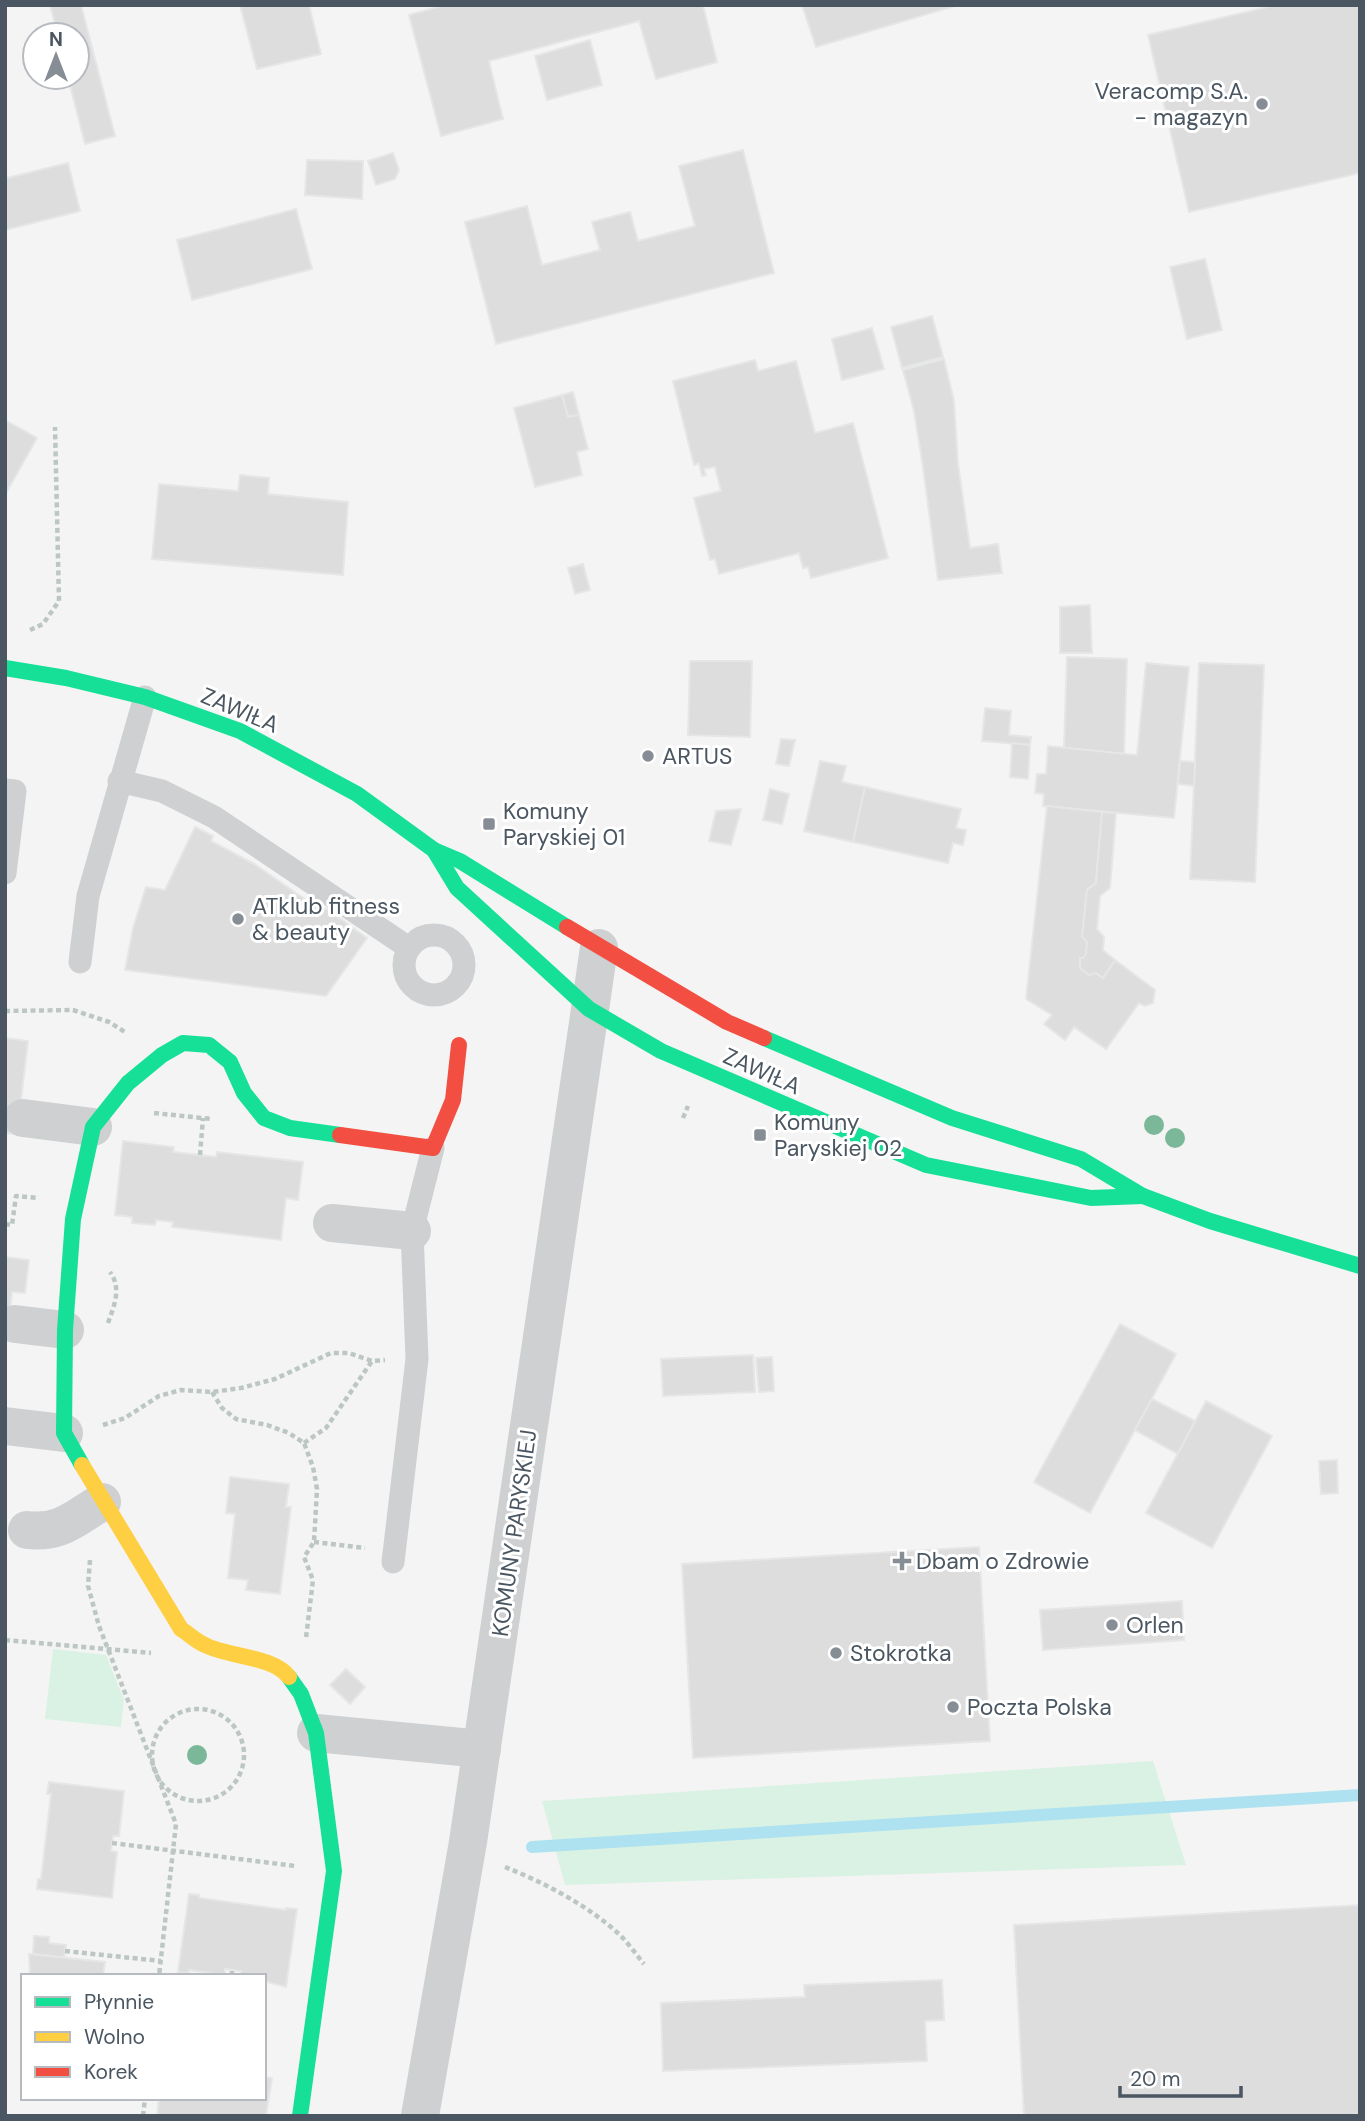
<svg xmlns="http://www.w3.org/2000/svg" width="1365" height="2121" viewBox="0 0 1365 2121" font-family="'DM Sans',sans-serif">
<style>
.green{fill:#d9f2e3}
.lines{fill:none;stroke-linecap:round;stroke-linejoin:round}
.stream{stroke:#aee2f0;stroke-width:12}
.building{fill:#ddddde;stroke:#e5e6e7;stroke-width:2}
.path{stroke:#bcc7c4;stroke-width:4.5;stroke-dasharray:5 3.5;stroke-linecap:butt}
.lane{stroke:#ced0d2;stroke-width:23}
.street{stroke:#ced0d2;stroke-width:38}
.fast{stroke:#16e098;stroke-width:16}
.slow{stroke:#ffcf43;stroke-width:16}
.jam{stroke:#f24e42;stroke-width:16}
.tree{fill:#7ab899}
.poi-dot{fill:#868d94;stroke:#fff;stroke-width:2.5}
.labels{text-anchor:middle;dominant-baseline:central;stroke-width:6;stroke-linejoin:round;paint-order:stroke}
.poi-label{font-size:23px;fill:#4a5661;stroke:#fff;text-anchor:start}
.street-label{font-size:23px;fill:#4a5661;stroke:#fff}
</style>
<rect width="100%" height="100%" fill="#f4f4f4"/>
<g class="green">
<path d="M53 1649 106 1655 124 1700 121 1727 45 1719Z"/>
<path d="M1153 1761 1186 1865 565 1885 542 1801Z"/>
</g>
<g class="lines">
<path class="stream" d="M532 1847 1360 1795"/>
</g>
<g class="building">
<path d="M50 5H81L115 136 85 144 68 77H77V35H58Z"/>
<path d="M240 5H309L321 54 257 69Z"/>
<path d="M446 5H703L717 62 656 79 639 21 489 61 503 119 441 136 409 15Z"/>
<path d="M802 5H958L816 47Z"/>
<path d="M1276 5H1360V173L1189 212 1148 35Z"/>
<path d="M590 40 602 85 547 100 535 56Z"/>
<path d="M743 150 774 273 496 344 465 222 527 206 542 265 600 250 592 222 630 212 638 241 695 226 679 166Z"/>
<path d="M393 153 399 170 395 179 376 185 368 161Z"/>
<path d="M307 160 363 161 362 199 305 195Z"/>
<path d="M68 163 80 211 5 230V173L7 178Z"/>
<path d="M296 209 312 269 192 300 177 240Z"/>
<path d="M1205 259 1222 330 1187 339 1170 267Z"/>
<path d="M932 316 943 357 902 368 891 327Z"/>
<path d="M872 328 884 369 842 380 832 339Z"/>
<path d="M944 359 954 401 958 464 970 548 998 544 1002 573 938 580 923 467 914 411 903 370Z"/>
<path d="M755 360 758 371 796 361 815 433 853 423 888 558 811 578 808 567 803 568 799 553 719 574 715 559 710 560 694 498 721 491 715 467 704 469 706 475 702 476 699 463 694 465 673 381Z"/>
<path d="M573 392 579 415 568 417 562 395Z"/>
<path d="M562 395 568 417 579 415 588 449 577 452 582 475 535 487 514 408Z"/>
<path d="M5 420 37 438 5 495Z"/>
<path d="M240 475 269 478 268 494 348 502 343 575 152 559 159 484 238 491Z"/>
<path d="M583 564 590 590 575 594 568 568Z"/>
<path d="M1090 605 1092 653H1060V607Z"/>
<path d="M1067 657 1127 659 1124 754 1064 748Z"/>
<path d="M690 661H752L750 737 688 735Z"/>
<path d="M1146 663 1189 667 1174 818 1043 806 1044 794 1035 793 1037 774H1046L1048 746 1137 755Z"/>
<path d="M1199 663 1264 665 1255 882 1190 879Z"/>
<path d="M985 708 1011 711 1009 735 1031 737 1030 745 982 741Z"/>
<path d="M781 739 795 740 789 766 776 764Z"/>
<path d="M1012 743 1030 745 1028 779 1010 777Z"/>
<path d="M820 761 846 766 842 782 865 787 853 842 804 831Z"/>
<path d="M1180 761 1195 762 1194 786 1178 784Z"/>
<path d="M865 787 961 809 956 828 966 830 963 845 953 843 948 863 853 842Z"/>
<path d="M770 789 789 794 782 824 763 820Z"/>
<path d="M1047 806 1102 812 1096 883 1087 890 1082 937 1087 942 1086 954 1083 958H1080V968L1089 975 1096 973 1103 978 1115 960 1155 990 1153 1003 1145 1006 1139 1003 1106 1049 1074 1027 1065 1040 1044 1024 1052 1015 1026 999Z"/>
<path d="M741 809 731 845 709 841 716 811Z"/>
<path d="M1102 812 1116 813 1110 888 1100 896 1097 929 1104 937 1103 950 1115 960 1103 978 1096 973 1089 975 1080 968V958H1083L1086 954 1087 942 1082 937 1087 890 1096 883Z"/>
<path d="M195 827 213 836 211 841 256 865 319 909H327L367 938 326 996 125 970 133 928 146 887 165 890Z"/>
<path d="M5 1038 28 1041 17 1134 5 1133Z"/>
<path d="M123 1141 174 1147 173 1152 200 1155 216 1157 217 1152 303 1162 298 1200 286 1198 281 1240 172 1227 173 1222 156 1220 155 1225 132 1223V1217L115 1215Z"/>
<path d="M5 1257 29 1260 25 1293 12 1292 5 1353Z"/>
<path d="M1120 1324 1176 1354 1090 1513 1034 1482Z"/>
<path d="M753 1355 755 1392 663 1396 661 1359Z"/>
<path d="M772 1357 774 1391 759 1392 756 1358Z"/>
<path d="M1152 1399 1195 1421 1178 1454 1135 1430Z"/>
<path d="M1206 1401 1272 1436 1212 1548 1146 1513Z"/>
<path d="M1337 1460 1338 1493 1321 1494 1319 1461Z"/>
<path d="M230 1477 289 1484 286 1507H291L280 1594 246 1590 248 1580 228 1578 235 1514 226 1513Z"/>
<path d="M979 1547 990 1741 693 1758 682 1564Z"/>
<path d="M1182 1601 1184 1640 1043 1650 1040 1610Z"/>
<path d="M346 1669 365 1687 350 1704 330 1685Z"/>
<path d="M49 1782 124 1791 119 1836H113L111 1851 117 1852 112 1898 37 1889 38 1879H41L51 1794H47Z"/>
<path d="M189 1894 199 1895V1898L286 1910V1908L297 1909 286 1987 264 1981V1976H240L241 1971 225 1969V1975L189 1970V1973L178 1972Z"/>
<path d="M1360 1905V2116H1024L1014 1925Z"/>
<path d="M34 1936 49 1937V1943L66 1945 64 1957 33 1954Z"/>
<path d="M29 1954 105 1962 103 1976H30Z"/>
<path d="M942 1980 944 2020 925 2021 927 2061 663 2071 661 2003 805 1997 804 1985Z"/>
<path d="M264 2077 272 2078 266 2116H157L159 2098H264Z"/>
</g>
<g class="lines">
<g class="path">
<path d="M30 630 43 624 59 601 55 427"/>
<path d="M5 1011 73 1010 109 1022 125 1032"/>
<path d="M154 1113 212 1119"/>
<path d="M683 1118 688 1106"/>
<path d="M200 1155 203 1118"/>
<path d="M5 1224 12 1225 16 1196 38 1198"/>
<path d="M108 1323C114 1306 122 1288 110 1272"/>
<path d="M212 1392 222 1408 236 1419 267 1425 289 1433 304 1443 313 1467 317 1489 314 1542 304 1557 313 1580 306 1638"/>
<path d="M103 1425 125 1418 159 1396 181 1390 212 1392 241 1388 275 1379 331 1353H349L372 1361 385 1360"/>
<path d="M304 1443 326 1428 372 1361"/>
<path d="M314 1542 365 1548"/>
<path d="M90 1560 88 1586 99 1626 176 1824 159 1976"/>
<path d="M5 1640 151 1653"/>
<circle cx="198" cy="1755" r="46"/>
<path d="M112 1843 295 1866"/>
<path d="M505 1867C545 1883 587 1905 619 1934 628 1943 636 1954 644 1964"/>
<path d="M65 1951 161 1961"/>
<path d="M232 1976V1970"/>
<path d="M143 2116 145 2098"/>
</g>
<g class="lane">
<path d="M119 781 162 791 214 817 409 948"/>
<path d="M5 790 15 791 5 873"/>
<circle cx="434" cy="965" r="30"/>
<path d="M80 962 88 896 145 697"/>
<path d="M393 1562 417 1359 412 1231 433 1148"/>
</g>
<g class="street">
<path d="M23 1118 93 1127"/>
<path d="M332 1223 412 1231"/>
<path d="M15 1324 65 1330"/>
<path d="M5 1426 64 1433"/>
<path d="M27 1530C61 1534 75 1518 102 1502"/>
<path d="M316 1733 482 1749"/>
<path d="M420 2116 468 1842 599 948"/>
</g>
<g class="fast">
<path d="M5 668 66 678 145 697 240 731 357 794 434 850 460 861 567 927"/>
<path d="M434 850 457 888 589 1009 661 1051 926 1165 1091 1198 1143 1196"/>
<path d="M764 1038 952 1118 1081 1159 1143 1196 1210 1221 1360 1266"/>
<path d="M82 1465 64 1433 65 1330 73 1219 93 1127 128 1083 162 1055 183 1043 209 1045 230 1062 244 1093 264 1118 290 1128 340 1135"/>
<path d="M289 1677 301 1694 316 1733 334 1871 300 2116"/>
</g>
<path class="slow" d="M82 1465 181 1629C189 1634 196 1641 205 1645 228 1657 273 1656 289 1677"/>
<g class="jam">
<path d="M567 927 727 1022 764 1038"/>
<path d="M340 1135 433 1148 453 1100 459 1045"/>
</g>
</g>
<g class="tree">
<circle cx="1154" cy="1125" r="10"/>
<circle cx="1175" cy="1138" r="10"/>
<circle cx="197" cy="1755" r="10"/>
</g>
<g class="poi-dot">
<circle cx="1262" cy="104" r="7"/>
<circle cx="648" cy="756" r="7"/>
<rect x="482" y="817" width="14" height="14" rx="3.5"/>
<circle cx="238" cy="919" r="7"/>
<rect x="753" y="1128" width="14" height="14" rx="3.5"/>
<path d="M898.5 1550.5h7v7h7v7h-7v7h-7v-7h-7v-7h7z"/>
<circle cx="1112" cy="1625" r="7"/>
<circle cx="836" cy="1653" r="7"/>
<circle cx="953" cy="1707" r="7"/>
</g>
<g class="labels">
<g class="poi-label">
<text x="1248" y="91" text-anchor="end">Veracomp S.A.<tspan x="1248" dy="26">- magazyn</tspan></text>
<text x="662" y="756">ARTUS</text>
<text x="503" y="811">Komuny<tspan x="503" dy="26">Paryskiej 01</tspan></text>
<text x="252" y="906">ATklub fitness<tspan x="252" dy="26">&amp; beauty</tspan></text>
<text x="774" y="1122">Komuny<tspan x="774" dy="26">Paryskiej 02</tspan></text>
<text x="916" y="1561">Dbam o Zdrowie</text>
<text x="1126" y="1625">Orlen</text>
<text x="850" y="1653">Stokrotka</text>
<text x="967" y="1707">Poczta Polska</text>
</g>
<g class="street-label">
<text transform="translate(240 710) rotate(23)">ZAWIŁA</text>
<text transform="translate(762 1071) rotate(24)">ZAWIŁA</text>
<text transform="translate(514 1533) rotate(-82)">KOMUNY PARYSKIEJ</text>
</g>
</g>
<rect width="1365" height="2121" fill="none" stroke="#4a5661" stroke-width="14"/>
<rect x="21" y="1974" width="245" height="126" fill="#ffffff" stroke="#b7bbc0" stroke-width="2"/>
<rect x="35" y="1997" width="35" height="10" fill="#16e098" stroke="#b7bbc0" stroke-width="2"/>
<text x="84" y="2009" font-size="21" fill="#4a5661">Płynnie</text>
<rect x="35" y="2032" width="35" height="10" fill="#ffcf43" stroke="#b7bbc0" stroke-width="2"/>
<text x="84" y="2044" font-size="21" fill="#4a5661">Wolno</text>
<rect x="35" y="2067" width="35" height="10" fill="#f24e42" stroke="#b7bbc0" stroke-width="2"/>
<text x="84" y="2079" font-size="21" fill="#4a5661">Korek</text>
<g transform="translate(56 56)"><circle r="33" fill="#ffffff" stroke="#b7bbc0" stroke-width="2"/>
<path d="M0-5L12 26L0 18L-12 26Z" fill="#868d94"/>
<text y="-10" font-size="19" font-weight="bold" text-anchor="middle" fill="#4a5661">N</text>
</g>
<path d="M1120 2086v10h121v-10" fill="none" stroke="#4a5661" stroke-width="3.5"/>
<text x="1130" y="2086" font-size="21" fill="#4a5661" stroke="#ffffff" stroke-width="5" paint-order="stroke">20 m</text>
</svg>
